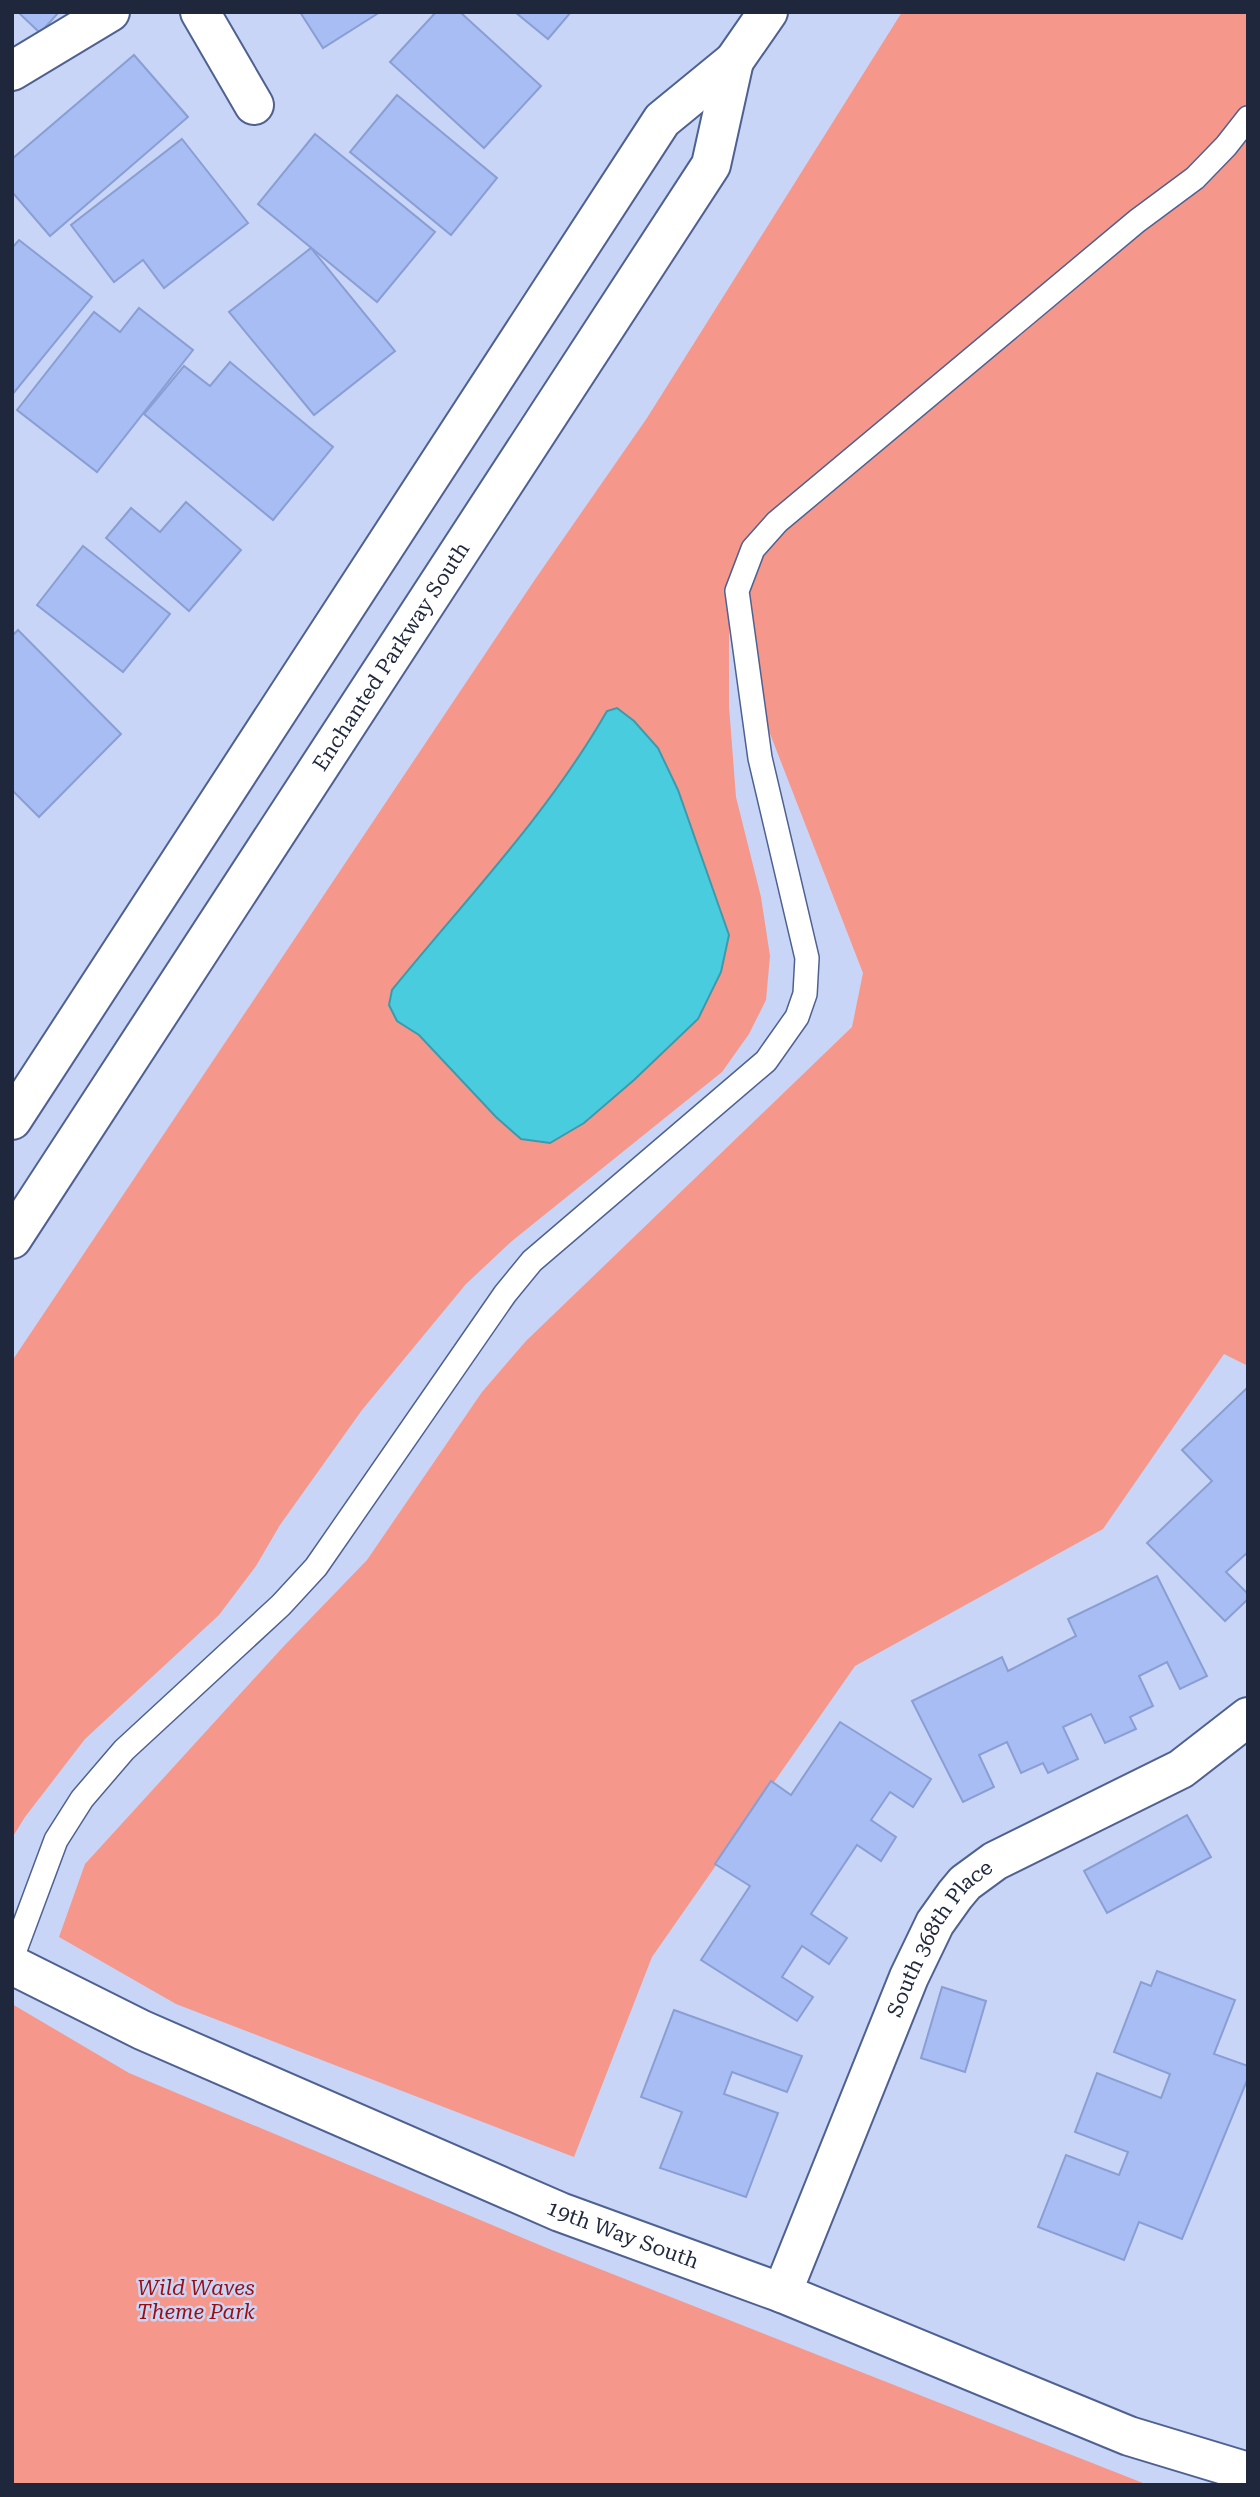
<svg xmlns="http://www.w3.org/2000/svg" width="1260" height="2497" viewBox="0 0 1260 2497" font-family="'Roboto Serif',serif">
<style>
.green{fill:#f6978b;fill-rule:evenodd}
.water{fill:#49ccde;stroke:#3c9aad;stroke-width:2}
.building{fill:#a8bdf3;stroke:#899ed3;stroke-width:2}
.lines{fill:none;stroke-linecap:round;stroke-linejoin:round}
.lane-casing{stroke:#4f6191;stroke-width:26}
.street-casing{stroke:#4f6191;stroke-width:42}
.primary-casing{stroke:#4f6191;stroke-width:42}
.lane{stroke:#fff;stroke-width:23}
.street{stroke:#fff;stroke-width:38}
.primary{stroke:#fff;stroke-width:38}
.labels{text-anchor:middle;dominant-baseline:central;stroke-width:5;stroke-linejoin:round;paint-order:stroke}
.street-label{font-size:21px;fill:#1f273c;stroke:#c8d5f7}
.park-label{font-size:21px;font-style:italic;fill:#9c0d10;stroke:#c8d5f7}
</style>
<rect width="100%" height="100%" fill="#c8d5f7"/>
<g class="green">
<path d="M902 12H1248V1366L1224 1354 1103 1529 855 1666 652 1957 574 2157 176 2004 59 1937 85 1864 283 1647 367 1560 482 1392 526 1341 852 1027 863 973 729 628V706L736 797 761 897 770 956 766 1000 749 1034 722 1072 512 1241 466 1284 362 1410 280 1525 256 1566 219 1615 85 1739 25 1817 12 1838V1361L536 578 647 418ZM607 711 634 721 658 748 678 790 729 935 698 1019 634 1080 584 1123 496 1117 419 1035 397 1021 389 1005 392 990C466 899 548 814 607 711Z"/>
<path d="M12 2004 129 2073 554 2251 1148 2485H12Z"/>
</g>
<path class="water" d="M617 708 634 721 658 748 678 790 729 935 721 972 698 1019 634 1080 584 1123 550 1143 521 1139 496 1117 419 1035 397 1021 389 1005 392 990C466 899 548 814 607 711Z"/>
<g class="building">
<path d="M18 12H59L40 33Z"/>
<path d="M300 12H380L323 48Z"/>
<path d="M436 12H460L541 86 484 148 390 62Z"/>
<path d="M515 12H571L548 39Z"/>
<path d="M134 55 188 117 50 236 12 192V159Z"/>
<path d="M397 95 497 178 451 235 350 152Z"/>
<path d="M315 134 435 232 377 302 258 204Z"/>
<path d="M182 139 248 223 164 288 143 260 114 282 71 225Z"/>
<path d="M19 240 92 297 12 395V248Z"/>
<path d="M311 248 395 351 314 415 229 312Z"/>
<path d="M139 308 193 350 97 472 17 410 94 312 120 332Z"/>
<path d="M230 362 333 447 273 520 144 414 184 366 210 386Z"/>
<path d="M186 502 241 550 189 611 106 538 131 508 160 532Z"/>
<path d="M83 546 170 614 123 672 37 605Z"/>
<path d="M18 630 121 734 39 817 12 790V636Z"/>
<path d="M1248 1387V1552L1226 1572 1248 1594V1599L1225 1621 1147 1543 1212 1481 1182 1450Z"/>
<path d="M1157 1576 1207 1676 1180 1689 1167 1662 1139 1676 1153 1706 1130 1717 1136 1729 1105 1743 1091 1714 1063 1727 1078 1759 1048 1773 1043 1763 1021 1773 1007 1742 979 1755 994 1787 963 1802 912 1701 1002 1657 1008 1671 1076 1636 1068 1619Z"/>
<path d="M840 1722 931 1779 913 1807 890 1792 871 1820 896 1837 881 1861 857 1845 811 1914 847 1938 829 1964 802 1946 782 1977 813 1997 797 2021 701 1960 750 1886 715 1864 771 1781 791 1795Z"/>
<path d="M1187 1815 1211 1857 1107 1913 1084 1871Z"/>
<path d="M1157 1971 1235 2000 1214 2054 1248 2066V2078L1182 2239 1139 2222 1124 2260 1038 2227 1066 2155 1119 2175 1128 2152 1075 2132 1097 2073 1161 2098 1170 2074 1114 2052 1141 1982 1151 1986Z"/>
<path d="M942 1987 986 2001 965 2072 921 2058Z"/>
<path d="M674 2010 802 2056 787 2092 732 2072 724 2094 778 2113 746 2197 660 2168 682 2112 641 2097Z"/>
</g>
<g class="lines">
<g class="lane-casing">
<path id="lane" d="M12 1958 56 1840 82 1799 124 1750 281 1605 316 1567 505 1294 532 1261 766 1061 797 1017 805 994 807 958 760 758 737 591 753 549 777 522 1137 221 1195 178 1226 146 1248 118"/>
</g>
<g class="street-casing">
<g id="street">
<path d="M200 12 254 105"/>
<path d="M12 71 110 12"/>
<path id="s1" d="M12 1965 142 2030 560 2212 782 2293 1129 2436 1248 2472"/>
<path id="s2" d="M782 2293 909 1977 935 1923 955 1895 965 1883 995 1861 1181 1769 1248 1717"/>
</g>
</g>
<g class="primary-casing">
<g id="primary">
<path d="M12 1120 662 120 734 61 768 12"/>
<path id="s3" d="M12 1239 711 165 734 61"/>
</g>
</g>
<use href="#lane" class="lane"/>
<use href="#street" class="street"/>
<use href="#primary" class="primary"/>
</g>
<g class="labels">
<g class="street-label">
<text stroke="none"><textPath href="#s3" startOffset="695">Enchanted Parkway South</textPath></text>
<text stroke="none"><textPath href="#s2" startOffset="390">South 368th Place</textPath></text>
<text stroke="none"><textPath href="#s1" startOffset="668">19th Way South</textPath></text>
</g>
<g class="park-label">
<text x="196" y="2288">Wild Waves<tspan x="196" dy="24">Theme Park</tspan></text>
</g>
</g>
<rect width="1260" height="2497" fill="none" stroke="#1f273c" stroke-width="28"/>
</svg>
